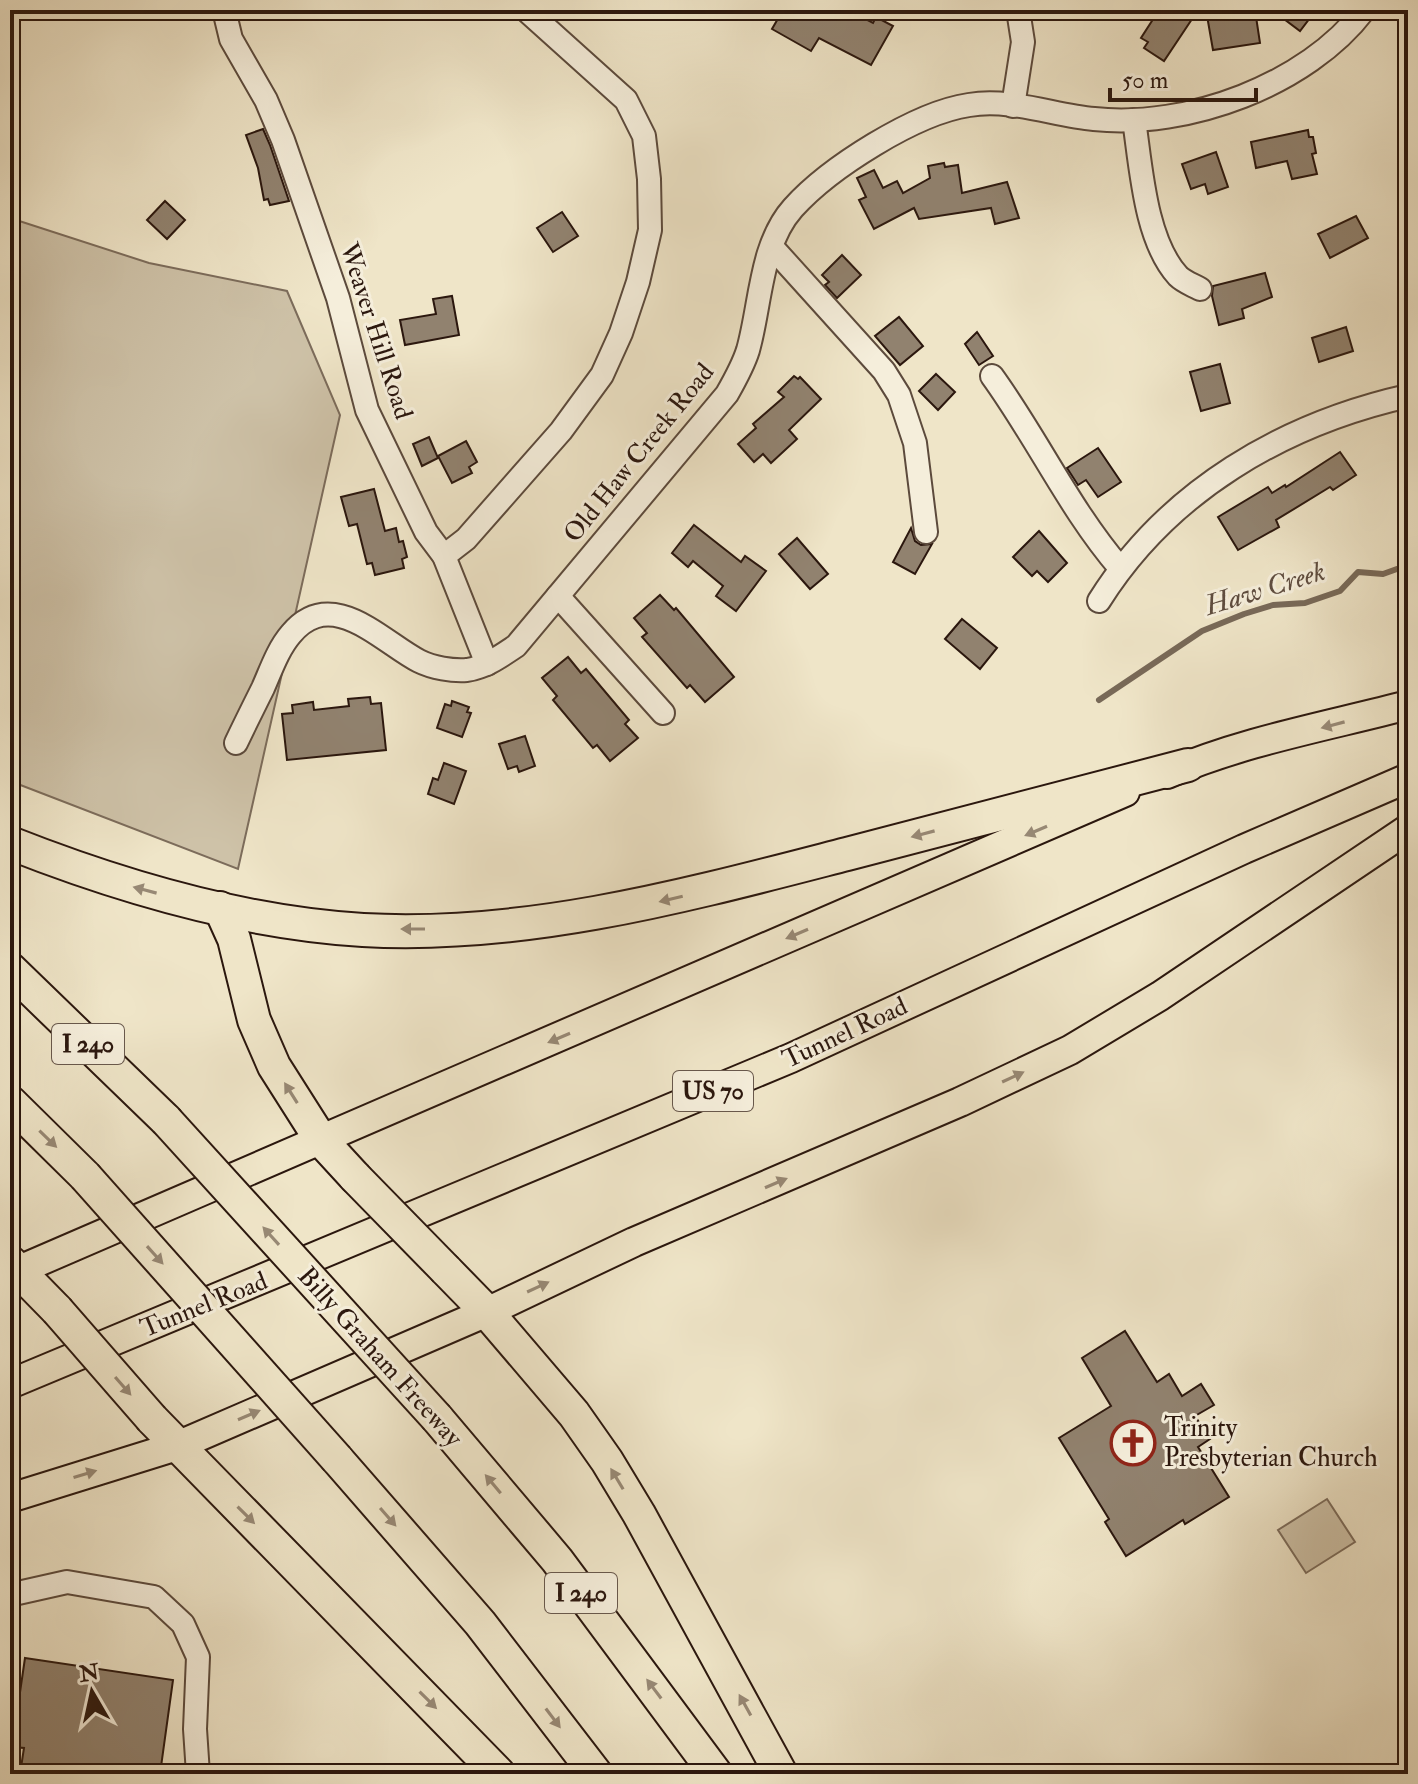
<svg xmlns="http://www.w3.org/2000/svg" width="1418" height="1784" viewBox="0 0 1418 1784" font-family="'IM FELL Double Pica',serif">
<style>
.green{fill:#cec2a8;stroke:#7c6c5b;stroke-width:2}
.lines{fill:none;stroke-linecap:round;stroke-linejoin:round}
.stream{stroke:#786958;stroke-width:6}
.building{fill:#91826f;stroke:#2b170e;stroke-width:2}
.minor-casing{stroke:#5c4a3c;stroke-width:26}
.major-casing{stroke:#2b170e;stroke-width:32}
.highway-casing{stroke:#2b170e;stroke-width:36}
.minor{stroke:#f5eedb;stroke-width:22}
.major{stroke:#efe5c8;stroke-width:28}
.highway{stroke:#efe5c8;stroke-width:32}
.highway-bridge-casing{stroke:#2b170e;stroke-width:36;stroke-linecap:butt}
.highway-bridge{stroke:#efe5c8;stroke-width:32}
.oneway{fill:#978874}
.labels{text-anchor:middle;dominant-baseline:central;stroke-width:6;stroke-linejoin:round;paint-order:stroke}
.shield{fill:#f5eedb;stroke:#68584c;stroke-width:2}
.shield-label{font-size:24px;font-weight:bold;fill:#2b170e}
.street-label{font-size:26px;fill:#2b170e;stroke:#f5eedb}
.poi-label{font-size:26px;fill:#2b170e;stroke:#f5eedb;text-anchor:start}
.water-label{font-size:28px;font-style:italic;fill:#5f4d3f;stroke:#f5eedb}
</style>
<rect width="100%" height="100%" fill="#efe5c8"/>
<filter id="stains"><feTurbulence type="fractalNoise" baseFrequency=".0025" numOctaves="4"/><feColorMatrix values="0 0 0 0 .2 0 0 0 0 .09 0 0 0 0 .02 0 0 0 .5 -.17"/></filter>
<radialGradient id="worn" r=".72"><stop offset=".6" stop-color="#630" stop-opacity="0"/><stop offset="1" stop-color="#630" stop-opacity=".3"/></radialGradient>
<g class="green">
<path d="M10 218 149 263 287 291 340 415 238 869 10 781Z"/>
<path d="M1327 1499 1355 1542 1306 1573 1278 1530Z"/>
</g>
<g class="lines">
<path class="stream" d="M1099 700 1202 631 1244 614 1273 605 1305 603 1340 591 1358 572 1383 574 1408 565"/>
</g>
<g class="building">
<path d="M783 10H831L845 18 850 11 873 23 876 17 893 26 871 65 819 38 811 51 772 29Z"/>
<path d="M1159 10H1198L1164 61 1144 48 1148 42 1141 38Z"/>
<path d="M1206 10H1255L1260 43 1213 50Z"/>
<path d="M1272 10H1316L1300 31Z"/>
<path d="M263 129 270 145 289 201 270 205 268 199 264 200 258 168 246 135Z"/>
<path d="M1308 130 1309 137H1313L1316 153 1312 154 1317 174 1292 179 1287 161 1256 168 1251 142Z"/>
<path d="M1216 152 1228 187 1208 194 1205 184 1191 189 1182 164Z"/>
<path d="M944 163 945 167 958 165 962 193 1007 182 1019 218 995 224 991 208 919 219 914 208 874 229 859 200 866 197 857 178 874 170 883 188 897 181 903 193 930 178 928 166Z"/>
<path d="M165 201 185 220 167 239 147 220Z"/>
<path d="M562 212 578 236 553 252 537 228Z"/>
<path d="M1356 216 1368 238 1330 258 1318 234Z"/>
<path d="M842 255 861 275 837 298 825 285 829 282 822 275Z"/>
<path d="M1265 273 1272 297 1242 309 1244 318 1219 325 1212 296 1213 286Z"/>
<path d="M452 296 459 335 405 345 400 320 436 314 433 299Z"/>
<path d="M899 317 923 346 900 365 875 336Z"/>
<path d="M1346 327 1353 351 1319 362 1312 338Z"/>
<path d="M977 332 993 356 979 365 965 344Z"/>
<path d="M1220 364 1230 403 1201 411 1190 372Z"/>
<path d="M936 374 955 392 938 410 919 391Z"/>
<path d="M794 376 798 379 800 377 821 399 789 430 797 439 771 463 763 454 754 462 738 444 756 428 753 424 784 397 778 392Z"/>
<path d="M429 437 438 458 422 466 413 444Z"/>
<path d="M466 441 477 462 469 467 472 473 452 483 438 456Z"/>
<path d="M1098 448 1121 482 1098 497 1086 480 1078 485 1067 468Z"/>
<path d="M1340 452 1356 475 1333 490 1330 487 1276 520 1279 527 1238 550 1218 517 1268 487 1272 493 1285 485 1286 487Z"/>
<path d="M374 489 385 531 396 528 399 542 403 541 407 557 402 559 404 568 375 575 372 563 367 564 357 524 349 526 341 497Z"/>
<path d="M694 525 741 562 745 556 766 571 736 611 716 596 723 586 693 561 688 567 672 553Z"/>
<path d="M911 528 915 541 921 545 932 544 915 574 893 562Z"/>
<path d="M1039 531 1067 563 1048 582 1037 571 1032 576 1013 557Z"/>
<path d="M797 538 828 574 810 589 779 554Z"/>
<path d="M660 595 674 610 676 608 734 677 705 702 690 685 687 688 642 637 647 633 634 618Z"/>
<path d="M962 619 997 648 980 669 945 639Z"/>
<path d="M568 657 581 673 586 669 629 720 625 724 638 738 610 761 597 745 593 748 553 700 557 696 542 678Z"/>
<path d="M370 697 371 704 381 703 386 750 287 760 282 714 293 713 292 705 313 702 314 710 349 706 348 699Z"/>
<path d="M452 701 469 707 467 712 471 713 462 737 437 728 445 704 451 706Z"/>
<path d="M525 736 535 766 519 772 517 766 508 769 499 744Z"/>
<path d="M444 763 466 771 454 804 428 794 433 778 438 780Z"/>
<path d="M1125 1331 1157 1382 1169 1374 1182 1396 1201 1384 1214 1405 1195 1416 1210 1439 1198 1447 1229 1497 1185 1524 1183 1520 1126 1556 1105 1522 1109 1519 1059 1438 1111 1406 1082 1358Z"/>
<path d="M25 1658 173 1680 160 1774H20L24 1748 12 1747Z"/>
</g>
<g class="lines">
<g class="minor-casing">
<g id="minor">
<path d="M224 10 231 39 266 100 283 140 338 298 367 410 426 532 444 556 487 664"/>
<path d="M1013 106 1023 42 1018 10"/>
<path d="M1134 120C1141 167 1145 240 1178 276 1184 282 1193 285 1200 289"/>
<path d="M772 247 884 371 899 395 915 443 926 532"/>
<path d="M992 376C1037 438 1070 510 1120 568"/>
<path d="M444 556 466 539 561 431 602 375 621 333 638 282 650 230 649 179 644 136 626 100 526 10"/>
<path d="M558 596 663 713"/>
<path d="M1099 601C1168 491 1283 424 1408 396"/>
<path d="M236 743C245 724 254 706 263 688 271 670 278 649 291 634 332 585 382 642 419 661 433 668 452 671 467 670 486 667 501 656 516 646L727 394C735 380 743 366 748 350 761 304 760 245 793 208 829 168 915 113 969 105 1010 98 1053 115 1094 119 1187 129 1307 85 1364 10"/>
<path d="M18 1593 67 1582 154 1597 183 1624 198 1657 195 1729 198 1774"/>
</g>
</g>
<g class="major-casing">
<g id="major">
<path d="M1167 774C1243 741 1328 726 1408 705"/>
<path d="M10 1274 1125 792"/>
<path d="M10 1384 791 1058 1244 849 1408 778"/>
<path d="M10 1498 177 1446 487 1312 634 1242 960 1102 1070 1050 1160 996 1408 829"/>
</g>
</g>
<g class="highway-casing">
<g id="highway">
<path d="M10 843C119 886 245 923 363 930 528 939 688 895 847 854 960 824 1074 795 1188 765"/>
<path d="M220 908 234 939 254 1020 274 1066 321 1140 355 1177"/>
<path d="M10 969 166 1120"/>
<path d="M10 1102 85 1176"/>
<path d="M10 1262 57 1310"/>
<path d="M446 1270 487 1312 574 1414 607 1461 639 1514 781 1774"/>
<path d="M437 1418 557 1560 716 1774"/>
<path d="M152 1419 499 1774"/>
<path d="M337 1459 480 1623 596 1774"/>
</g>
</g>
<use href="#minor" class="minor"/>
<use href="#major" class="major"/>
<use href="#highway" class="highway"/>
<g class="highway-bridge-casing">
<g id="highway-bridge">
<path d="M166 1120 437 1418"/>
<path d="M85 1176 337 1459"/>
<path d="M355 1177 446 1270"/>
<path d="M57 1310 152 1419"/>
</g>
</g>
<use href="#highway-bridge" class="highway-bridge"/>
</g>
<defs><path id="oneway-solid" d="M-6-.8H1V-3.2L6.5 0L1 3.2V.8H-6Z" transform="scale(2)"/></defs>
<g class="oneway">
<use href="#oneway-solid" transform="translate(1333 725) rotate(165)"/>
<use href="#oneway-solid" transform="translate(1036 831) rotate(157)"/>
<use href="#oneway-solid" transform="translate(923 834) rotate(165)"/>
<use href="#oneway-solid" transform="translate(145 890) rotate(-165)"/>
<use href="#oneway-solid" transform="translate(671 899) rotate(167)"/>
<use href="#oneway-solid" transform="translate(413 929) rotate(180)"/>
<use href="#oneway-solid" transform="translate(797 934) rotate(157)"/>
<use href="#oneway-solid" transform="translate(559 1038) rotate(157)"/>
<use href="#oneway-solid" transform="translate(1013 1077) rotate(-25)"/>
<use href="#oneway-solid" transform="translate(291 1093) rotate(-122)"/>
<use href="#oneway-solid" transform="translate(48 1139) rotate(44)"/>
<use href="#oneway-solid" transform="translate(776 1183) rotate(-23)"/>
<use href="#oneway-solid" transform="translate(271 1236) rotate(-132)"/>
<use href="#oneway-solid" transform="translate(155 1255) rotate(48)"/>
<use href="#oneway-solid" transform="translate(538 1287) rotate(-25)"/>
<use href="#oneway-solid" transform="translate(123 1386) rotate(49)"/>
<use href="#oneway-solid" transform="translate(249 1415) rotate(-23)"/>
<use href="#oneway-solid" transform="translate(85 1474) rotate(-17)"/>
<use href="#oneway-solid" transform="translate(617 1479) rotate(-121)"/>
<use href="#oneway-solid" transform="translate(493 1484) rotate(-130)"/>
<use href="#oneway-solid" transform="translate(246 1515) rotate(45)"/>
<use href="#oneway-solid" transform="translate(388 1517) rotate(49)"/>
<use href="#oneway-solid" transform="translate(654 1689) rotate(-127)"/>
<use href="#oneway-solid" transform="translate(428 1700) rotate(45)"/>
<use href="#oneway-solid" transform="translate(745 1705) rotate(-119)"/>
<use href="#oneway-solid" transform="translate(553 1718) rotate(53)"/>
</g>
<defs>
<g id="church-ring" transform="scale(2.3)"><circle r="9.5" fill="#f5eedb" stroke="#8f2418" stroke-width="1.5"/><path d="M-1.2-6h2.4v3.5h3.3v2.4h-3.3V6h-2.4V-.1h-3.3v-2.4h3.3Z" fill="#8f2418"/></g>
</defs>
<g fill-rule="evenodd">
<use href="#church-ring" x="1133" y="1443"/>
</g>
<g class="labels">
<g class="shield">
<rect x="52" y="1024" width="72" height="40" rx="6"/>
<rect x="673" y="1071" width="80" height="40" rx="6"/>
<rect x="545" y="1573" width="72" height="40" rx="6"/>
</g>
<g class="shield-label">
<text x="88" y="1044">I 240</text>
<text x="713" y="1091">US 70</text>
<text x="581" y="1593">I 240</text>
</g>
<g class="street-label">
<text transform="translate(376 331) rotate(72)">Weaver Hill Road</text>
<text transform="translate(639 453) rotate(-51)">Old Haw Creek Road</text>
<text transform="translate(845 1033) rotate(-25)">Tunnel Road</text>
<text transform="translate(204 1305) rotate(-22)">Tunnel Road</text>
<text transform="translate(380 1357) rotate(48)">Billy Graham Freeway</text>
</g>
<g class="poi-label">
<text x="1164" y="1428">Trinity<tspan x="1164" dy="30">Presbyterian Church</tspan></text>
</g>
<g class="water-label">
<text transform="translate(1265 589) rotate(-17)">Haw Creek</text>
</g>
</g>
<rect width="1418" height="1784" fill="none" stroke="#efe5c8" stroke-width="40"/>
<rect x="12" y="12" width="1394" height="1760" fill="none" stroke="#2b170e" stroke-width="4"/>
<rect x="20" y="20" width="1378" height="1744" fill="none" stroke="#2b170e" stroke-width="2"/>
<g transform="translate(92 1692) rotate(351)" stroke="#f5eedb" stroke-width="6" paint-order="stroke">
<path d="M0-6L14 30L0 20L-14 30Z" fill="#2b170e"/>
<text y="-12" font-size="22" font-weight="bold" text-anchor="middle" fill="#2b170e">N</text>
</g>
<path d="M1110 88v12h146v-12" fill="none" stroke="#2b170e" stroke-width="4"/>
<text x="1122" y="88" font-size="24" fill="#2b170e" stroke="#f5eedb" stroke-width="6" paint-order="stroke">50 m</text>
<rect width="100%" height="100%" filter="url(#stains)"/>
<rect width="100%" height="100%" fill="url(#worn)"/>
</svg>
